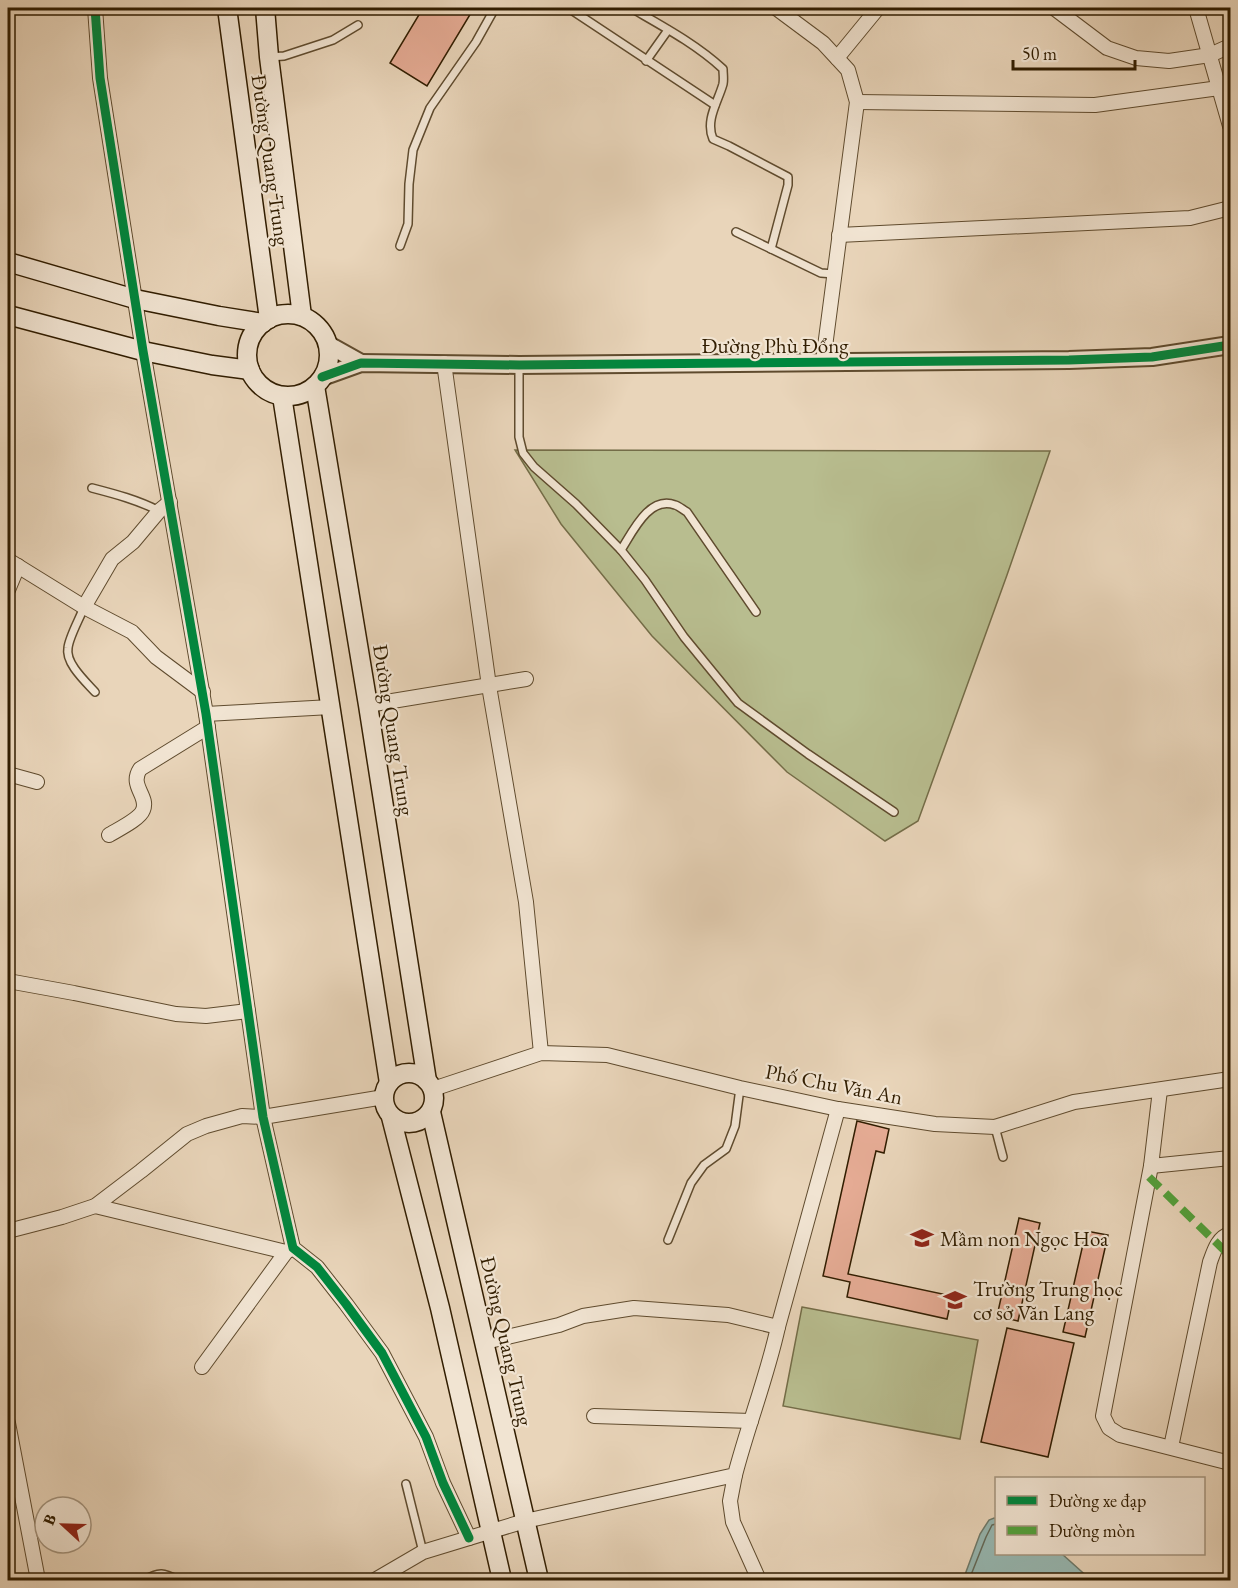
<svg xmlns="http://www.w3.org/2000/svg" width="1238" height="1588" viewBox="0 0 1238 1588" font-family="'EB Garamond',serif">
<style>
.green{fill:#b8bd8f;stroke:#746d48;stroke-width:1.5}
.water{fill:#97b8b2;stroke:#6e7a6b;stroke-width:1.5}
.lines{fill:none;stroke-linecap:round;stroke-linejoin:round}
.shore{stroke:#646a59;stroke-width:1.5}
.building{fill:#e5ab94;stroke:#311d00;stroke-width:1.5}
.service-casing{stroke:#5f4b2e;stroke-width:10}
.minor-casing{stroke:#5f4b2e;stroke-width:16}
.tertiary-casing{stroke:#5f4b2e;stroke-width:20}
.secondary-casing{stroke:#311d00;stroke-width:21}
.service{stroke:#f1e4d2;stroke-width:7}
.minor{stroke:#f1e4d2;stroke-width:14}
.tertiary{stroke:#f1e4d2;stroke-width:16}
.secondary{stroke:#f1e4d2;stroke-width:18}
.quiet{stroke:#52a23c;stroke-width:8;stroke-dasharray:15 8;stroke-linecap:butt}
.cycleway-casing{stroke:#f1e4d2;stroke-width:13}
.cycleway{stroke:#00873e;stroke-width:9}
.labels{text-anchor:middle;dominant-baseline:central;stroke-width:4.5;stroke-linejoin:round;paint-order:stroke}
.street-label{font-size:21px;fill:#311d00;stroke:#f1e4d2}
.poi-label{font-size:21px;fill:#311d00;stroke:#f1e4d2;text-anchor:start}
</style>
<rect width="100%" height="100%" fill="#e9d5ba"/>
<filter id="stains"><feTurbulence type="fractalNoise" baseFrequency=".00333" numOctaves="4"/><feColorMatrix values="0 0 0 0 .2 0 0 0 0 .09 0 0 0 0 .02 0 0 0 .5 -.17"/></filter>
<radialGradient id="worn" r=".72"><stop offset=".6" stop-color="#630" stop-opacity="0"/><stop offset="1" stop-color="#630" stop-opacity=".3"/></radialGradient>
<g class="green">
<path d="M515 450 1050 451 1007 575 918 821 885 841 787 772 652 636 561 524Z"/>
<path d="M802 1307 978 1340 960 1439 783 1406Z"/>
</g>
<path class="water" d="M994 1518 996 1519V1554H1062L1091 1580H963L980 1534 989 1520Z"/>
<g class="lines">
<path class="shore" d="M969 1580 986 1537 992 1525 996 1524"/>
</g>
<g class="building">
<path d="M423 8H474L427 86 390 63Z"/>
<path d="M857 1121 889 1129 884 1153 876 1151 848 1274 952 1296 947 1319 847 1297 850 1282 823 1276Z"/>
<path d="M1019 1218 1040 1223 1018 1321 997 1316Z"/>
<path d="M1086 1231 1108 1235 1085 1337 1063 1332Z"/>
<path d="M1007 1328 1074 1343 1048 1457 981 1442Z"/>
</g>
<g class="lines">
<g class="service-casing">
<g id="service">
<path d="M631 8C662 26 696 44 723 69 723 74 724 79 723 84 718 102 705 120 713 139L729 146 788 177V185L771 249"/>
<path d="M573 11 715 105"/>
<path d="M269 57 284 56 333 40 358 25"/>
<path d="M646 61 668 30"/>
<path d="M736 232 821 273 834 274"/>
<path d="M400 246 408 224 409 184 413 150 430 108 476 42 495 8"/>
<path d="M519 365V437L523 453 534 467 576 504 621 550 645 580 684 637 738 703 808 754 894 812"/>
<path d="M92 488C115 494 138 500 159 511"/>
<path d="M621 550C632 533 649 495 675 505 679 506 683 510 687 512L756 612"/>
<path d="M84 607C80 618 69 637 68 648 65 663 86 682 95 692"/>
<path d="M995 1127 1003 1157"/>
<path d="M668 1240 691 1183 704 1165 726 1149 735 1126 740 1088"/>
<path d="M406 1484 423 1552"/>
<path d="M145 1580C159 1571 164 1573 178 1580"/>
</g>
</g>
<g class="minor-casing">
<g id="minor">
<path d="M95 8 100 78 143 351 206 714 263 1117 293 1248 317 1267 346 1304 382 1353 426 1437 443 1483 469 1538"/>
<path d="M776 8 823 43 848 70 857 102 823 362"/>
<path d="M1054 8 1107 48 1136 58 1169 61 1210 55 1230 46"/>
<path d="M1196 8 1230 126"/>
<path d="M837 58 878 8"/>
<path d="M857 102 1095 105 1219 88"/>
<path d="M839 235 1190 218 1230 208"/>
<path d="M444 363 489 686 526 902 541 1053"/>
<path d="M8 560 84 607 132 632 156 657 203 692"/>
<path d="M8 590 18 566"/>
<path d="M84 607 112 559 133 542 159 511 170 502"/>
<path d="M368 705 526 679"/>
<path d="M206 714 331 707"/>
<path d="M8 774 37 782"/>
<path d="M109 835C117 830 140 819 143 810 149 796 129 786 140 769L208 727"/>
<path d="M8 981 74 993 176 1014 206 1016 248 1011"/>
<path d="M433 1089 541 1053 607 1055 740 1088 838 1109 935 1124 995 1127 1074 1102 1230 1079"/>
<path d="M1160 1090 1151 1166 1103 1416 1109 1428 1120 1435 1230 1463"/>
<path d="M1151 1166 1230 1158"/>
<path d="M95 1206 286 1252"/>
<path d="M8 1231 62 1217 95 1206 141 1171 187 1134 206 1126 242 1116 263 1117 384 1097"/>
<path d="M485 1342 559 1325 583 1316 634 1308 728 1315 778 1327"/>
<path d="M202 1367 286 1252 293 1248"/>
<path d="M594 1416 751 1421"/>
<path d="M8 1423 38 1580"/>
<path d="M1171 1447 1210 1262C1214 1251 1218 1237 1230 1234"/>
<path d="M735 1475 730 1501 733 1522 759 1580"/>
<path d="M375 1580 423 1552 525 1521 735 1475C748 1425 767 1377 778 1327L838 1109"/>
</g>
</g>
<g class="tertiary-casing">
<g id="tertiary">
<path d="M327 344 361 363"/>
<path d="M322 377 361 363 519 365 1069 360 1152 357 1230 345"/>
</g>
</g>
<g class="secondary-casing">
<g id="secondary">
<path d="M227 8 269 319"/>
<path d="M265 8 269 57 302 316"/>
<path d="M8 262 135 299 219 316 263 323"/>
<circle cx="288" cy="355" r="41"/>
<path d="M8 315 143 351 212 365 250 370"/>
<path d="M315 386 368 705 427 1081"/>
<path d="M282 396 389 1083"/>
<circle cx="409" cy="1098" r="25"/>
<path d="M431 1112 539 1580"/>
<path d="M391 1117 440 1308 502 1580"/>
</g>
</g>
<use href="#service" class="service"/>
<use href="#minor" class="minor"/>
<use href="#tertiary" class="tertiary"/>
<use href="#secondary" class="secondary"/>
<path class="quiet" d="M1149 1177 1230 1256"/>
<g class="cycleway-casing">
<g id="cycleway">
<path d="M95 8 100 78 143 351 206 714 263 1117 293 1248 317 1267 346 1304 382 1353 426 1437 443 1483 469 1538"/>
<path d="M322 377 361 363 519 365 1069 360 1152 357 1230 345"/>
</g>
</g>
<use href="#cycleway" class="cycleway"/>
</g>
<defs>
<g id="school-bare" transform="scale(1.8)"><path d="M0-5L7-2L0 1L-7-2ZM-4 1L0 2.5L4 1V4Q0 6-4 4Z" fill="#8f2418" stroke="#f1e4d2" stroke-width="2.5" paint-order="stroke"/></g>
</defs>
<g fill-rule="evenodd">
<use href="#school-bare" x="922" y="1238"/>
<use href="#school-bare" x="955" y="1300"/>
</g>
<g class="labels">
<g class="street-label">
<text transform="translate(271 160) rotate(82)">Đường Quang Trung</text>
<text x="775" y="345">Đường Phù Đổng</text>
<text transform="translate(394 730) rotate(81)">Đường Quang Trung</text>
<text transform="translate(834 1084) rotate(11)">Phố Chu Văn An</text>
<text transform="translate(507 1341) rotate(77)">Đường Quang Trung</text>
</g>
<g class="poi-label">
<text x="940" y="1238">Mầm non Ngọc Hoa</text>
<text x="973" y="1288">Trường Trung học<tspan x="973" dy="24">cơ sở Văn Lang</tspan></text>
</g>
</g>
<rect width="1238" height="1588" fill="none" stroke="#e9d5ba" stroke-width="30"/>
<rect x="9" y="9" width="1220" height="1570" fill="none" stroke="#311d00" stroke-width="3"/>
<rect x="15" y="15" width="1208" height="1558" fill="none" stroke="#311d00" stroke-width="1.5"/>
<rect x="995" y="1477" width="210" height="78" fill="#f1e4d2" stroke="#a4947e" stroke-width="1.5"/>
<rect x="1007" y="1496" width="30" height="9" fill="#00873e" stroke="#a4947e" stroke-width="1.5"/>
<text x="1049" y="1507" font-size="18" fill="#311d00">Đường xe đạp</text>
<rect x="1007" y="1526" width="30" height="9" fill="#52a23c" stroke="#a4947e" stroke-width="1.5"/>
<text x="1049" y="1537" font-size="18" fill="#311d00">Đường mòn</text>
<g transform="translate(63 1525) rotate(292)"><circle r="28" fill="#f1e4d2" stroke="#a4947e" stroke-width="1.5"/>
<path d="M0-4.5L10 22L0 15L-10 22Z" fill="#8f2418"/>
<text y="-9" font-size="16" font-weight="bold" text-anchor="middle" fill="#311d00">B</text>
</g>
<path d="M1013 60v9h122v-9" fill="none" stroke="#311d00" stroke-width="3"/>
<text x="1022" y="60" font-size="18" fill="#311d00" stroke="#f1e4d2" stroke-width="4.5" paint-order="stroke">50 m</text>
<rect width="100%" height="100%" filter="url(#stains)"/>
<rect width="100%" height="100%" fill="url(#worn)"/>
</svg>
